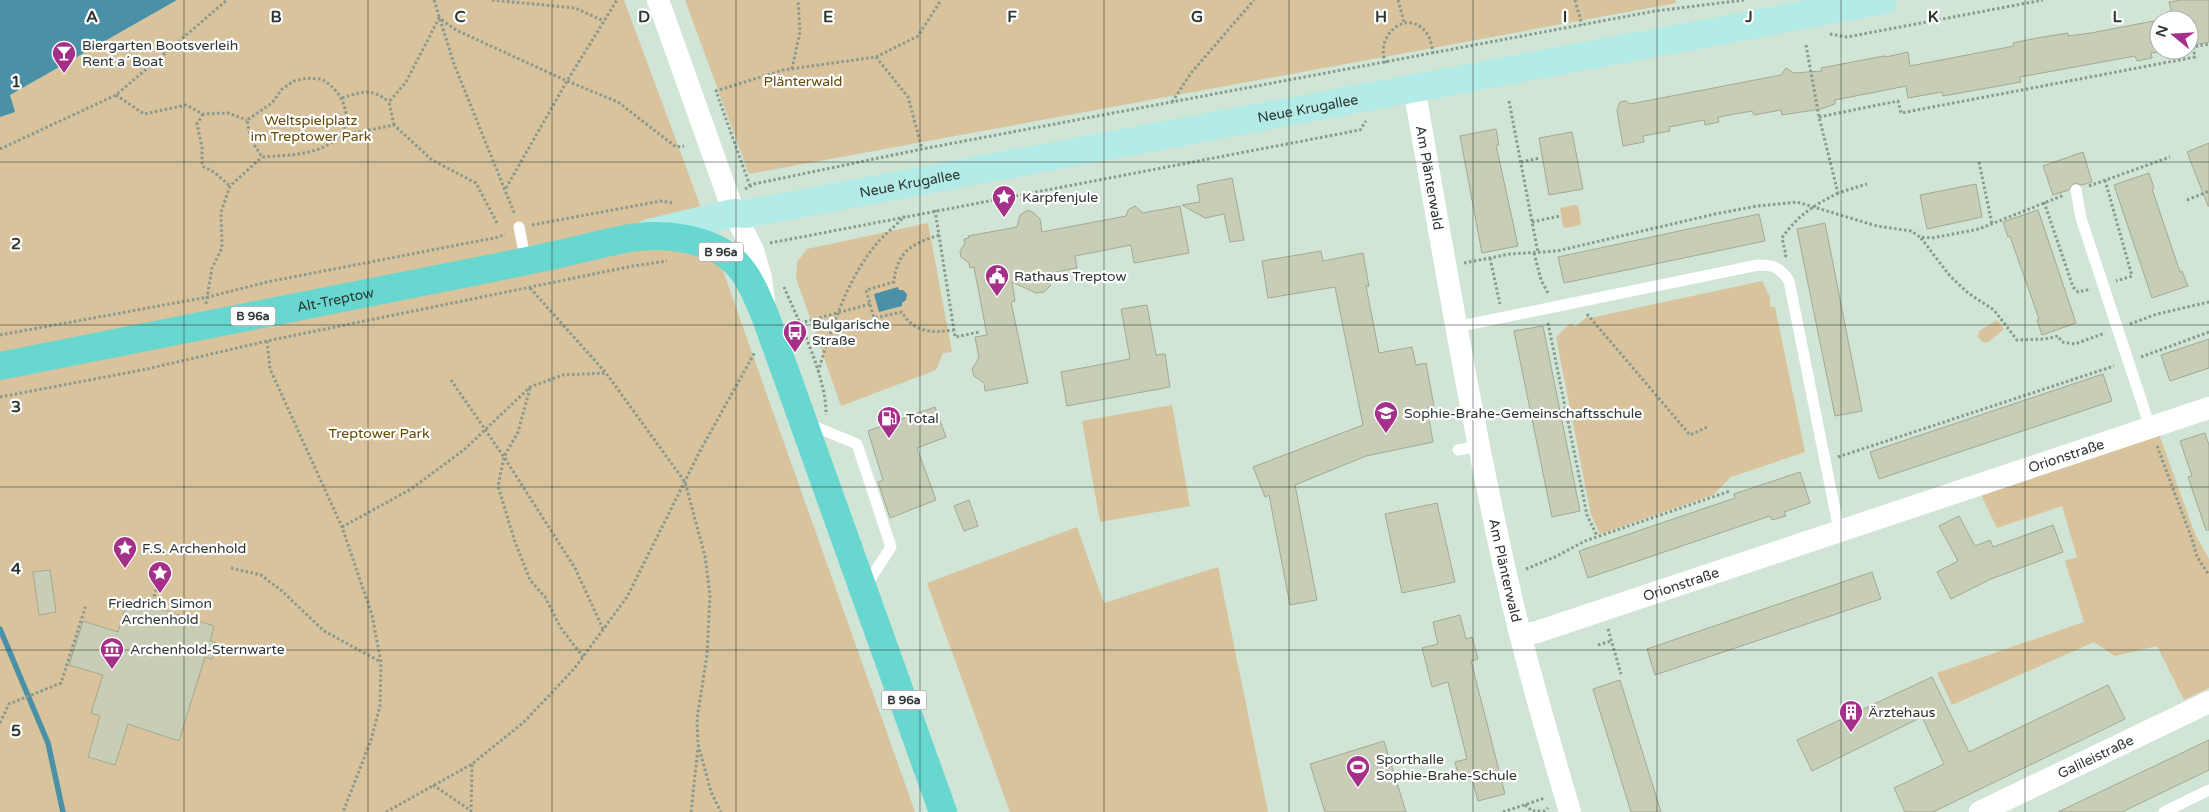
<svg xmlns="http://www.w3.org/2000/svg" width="2209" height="812" viewBox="0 0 2209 812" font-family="'Varela Round',sans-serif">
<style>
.green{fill:#d8c39d}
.water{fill:#4a90a7}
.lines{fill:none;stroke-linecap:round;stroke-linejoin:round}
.stream{stroke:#4a90a7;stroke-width:5.5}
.building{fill:#c8cdb6;stroke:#a3a891}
.path{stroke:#8a998e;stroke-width:3;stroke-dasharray:2.5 2.5;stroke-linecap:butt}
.lane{stroke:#fff;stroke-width:11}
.street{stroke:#fff;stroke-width:22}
.secondary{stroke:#b3ebe7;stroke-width:28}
.primary{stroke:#67d7d0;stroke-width:28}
.grid{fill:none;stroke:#2e3630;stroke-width:1;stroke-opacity:0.55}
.labels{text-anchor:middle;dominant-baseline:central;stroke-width:4.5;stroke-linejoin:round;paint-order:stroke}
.shield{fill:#fff;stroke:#6d726e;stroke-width:1}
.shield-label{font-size:12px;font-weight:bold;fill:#2e3630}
.poi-label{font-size:14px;fill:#2e3630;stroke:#fff;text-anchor:start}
.park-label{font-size:14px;fill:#654901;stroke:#fff}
.street-label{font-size:14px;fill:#2e3630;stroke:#fff}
.grid-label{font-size:16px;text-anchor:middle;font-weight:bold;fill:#2e3630;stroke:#fff;stroke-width:4.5;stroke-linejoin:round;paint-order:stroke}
</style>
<rect width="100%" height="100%" fill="#d0e5d5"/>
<g class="green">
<path d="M177 0H624L689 175 915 812H0V117L14 112 10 95Z"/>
<path d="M685 0H1675L1676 3 749 174Z"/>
<path d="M1574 205 1578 206 1581 222 1580 225 1565 228 1563 226 1560 208Z"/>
<path d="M928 223 952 352 943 353 936 370 841 406 796 278 797 262 807 249Z"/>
<path d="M1762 281 1770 297V307H1775L1805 452 1731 477 1713 495 1600 534 1591 515 1556 337 1571 323 1575 327 1588 316 1590 318Z"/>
<path d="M1997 320 2004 329 1987 343 1982 342 1978 337 1979 331Z"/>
<path d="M1172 405 1190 506 1100 522 1082 421Z"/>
<path d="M2159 434 2195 534 2209 559V688L2184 700 2157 646 2115 656 2094 642 1952 705 1937 673 2084 622 2065 561 2077 557 2062 506 1997 528 1981 495Z"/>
<path d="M1077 527 1104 603 1218 567 1268 812H1010L927 583Z"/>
</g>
<g class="water">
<path d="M0 0H177L10 95 15 112 0 117Z"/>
<path d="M898 287 899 290H903L907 294 906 300 902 303V306L879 312 874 294Z"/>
</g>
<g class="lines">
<path class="stream" d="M0 629 48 743 63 812"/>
</g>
<g class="building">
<path d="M2181 0H2209V42L2189 46V20H2173L2169 2Z"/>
<path d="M2159 20V52L2151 53 2152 58 2137 61 2135 56 2020 77 2021 82 1943 96 1942 92 1908 98 1906 86 1835 100V104L1821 109 1782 115 1781 110 1754 115 1752 111 1718 117 1719 122 1705 125 1704 120 1669 127 1670 131 1643 136 1644 142 1623 146 1617 110 1620 102 1626 101 1630 104 1781 75 1786 68 1794 73 1822 71 1821 68 1884 56 1886 57 1908 52 1910 66 2014 46 2013 43 2037 38 2068 33V36L2091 33Z"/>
<path d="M1496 129 1499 145H1496L1518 246 1482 253 1460 136Z"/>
<path d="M1572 132 1583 189 1549 195 1539 138Z"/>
<path d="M2209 143V206H2208L2187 152Z"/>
<path d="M2083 152 2092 182 2082 185 2074 183 2069 190 2053 195 2043 166Z"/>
<path d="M2149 173 2154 188 2152 189 2180 272 2182 271 2188 286 2152 298 2114 185Z"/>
<path d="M1232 178 1244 240 1230 242 1224 214 1205 218 1182 205 1200 202 1197 185Z"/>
<path d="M1976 184 1982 217 1927 229 1920 195Z"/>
<path d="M1135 206 1143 213 1180 206 1189 253 1134 263 1131 245 1075 256 1077 268 1051 273 1050 286 1044 292 1036 293 1012 282 1015 301 1011 302 1028 383 985 391 984 383 974 376 972 369 979 358 975 337 987 335 974 267 970 268 969 263 961 257 960 251 965 243 964 239 969 238 968 236 1017 227 1020 215 1028 210 1034 213 1040 219 1042 232 1126 216 1128 210Z"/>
<path d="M2038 210 2076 323 2042 335 2037 320 2039 319 2010 236 2008 237 2003 222Z"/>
<path d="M1759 214 1765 241 1564 283 1558 257Z"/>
<path d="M1825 223 1862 411 1835 416 1797 229Z"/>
<path d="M1321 251 1323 261 1363 253 1369 286H1366L1379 353 1412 347 1416 365 1426 363 1434 406 1427 408 1433 442 1366 456 1295 485 1317 600 1290 605 1269 495 1265 497 1253 467 1363 425 1335 287 1268 298 1262 261Z"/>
<path d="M1147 305 1156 355 1165 354 1170 387 1067 406 1061 372 1130 359 1121 309Z"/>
<path d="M1543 326 1580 511 1552 517 1514 331Z"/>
<path d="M2209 339V368L2170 381 2161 355Z"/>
<path d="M2103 374 2112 401 1879 479 1870 452Z"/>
<path d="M935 407 946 437 917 448 936 500 890 518 878 482 883 480 868 431Z"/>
<path d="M2205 433 2209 445V530H2206L2188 477 2192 476 2180 441Z"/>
<path d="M1800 472 1810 503 1784 512 1786 516 1772 520 1770 516 1588 578 1579 551 1735 498 1734 494Z"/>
<path d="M969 500 978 526 964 531 954 506Z"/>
<path d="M1437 503 1455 582 1402 593 1385 514Z"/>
<path d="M1959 516 1975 546 1990 540 1993 547 2053 525 2063 552 1991 579 1951 599 1937 572 1958 561 1939 526Z"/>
<path d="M50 570 56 612 39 615 33 572Z"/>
<path d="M1872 572 1881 599 1655 675 1647 649Z"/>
<path d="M128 599 214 626 210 641 217 643 212 659 205 657 179 741 128 724 115 765 88 757 100 716 91 713 103 675 69 665 83 621 118 632Z"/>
<path d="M1460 615 1466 639 1472 637 1478 659 1471 661 1505 794 1478 801 1472 779 1460 782 1455 762 1467 759 1448 682 1432 687 1422 648 1438 644 1433 622Z"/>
<path d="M1932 677 1969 752 2108 685 2125 719 1933 812H1905L1894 788 1944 764 1922 717 1812 771 1797 740Z"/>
<path d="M1620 680 1661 812H1631L1593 689Z"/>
<path d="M2209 740V770L2122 812H2058Z"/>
<path d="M1384 741 1406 812H1325L1310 764Z"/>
</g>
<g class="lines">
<g class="path">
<path d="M434 0 454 64 515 215"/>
<path d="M492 0 575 8 604 21"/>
<path d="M1398 0 1404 22"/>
<path d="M1575 0 1582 25"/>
<path d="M1830 34 1847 37 2043 0"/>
<path d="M1806 45 1819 117 1838 193 1867 184"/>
<path d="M876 57 908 97 922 149"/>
<path d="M1386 63C1373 36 1409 5 1428 35 1431 40 1432 48 1433 54"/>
<path d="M792 69 800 32 798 0"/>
<path d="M308 78C313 79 319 78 323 80 342 91 355 118 339 136 321 156 286 155 262 157L251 140 247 120 272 103 282 89 294 81Z"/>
<path d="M116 95 144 114 186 105 203 114 228 113 247 120"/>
<path d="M342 98C362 92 371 87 389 102"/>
<path d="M1509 101 1538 253"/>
<path d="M1172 102 1191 73 1254 0"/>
<path d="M203 114 197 124 202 147V166L214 172 230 186"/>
<path d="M1819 117 1898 101 1901 113 2195 57 2193 47 2209 44"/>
<path d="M394 125 389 102 406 82 439 18 456 30 567 81 618 102 676 147 684 146"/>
<path d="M339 136 394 125 432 160 476 183 497 223"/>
<path d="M0 149 116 95 227 0"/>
<path d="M1521 162 1540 158"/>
<path d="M1979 162 1992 224"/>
<path d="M2105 180 2132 276 2116 281"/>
<path d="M750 186 716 91 783 70 876 57 918 36 941 0"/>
<path d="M2089 186 2170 157"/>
<path d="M506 188 567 81 617 0"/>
<path d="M745 189 754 184 922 149 1655 11 1744 0"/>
<path d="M2187 200 2209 191"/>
<path d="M2044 202 2073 287 2078 292 2091 289"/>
<path d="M935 210 955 337 979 332"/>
<path d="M1532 222 1560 216"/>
<path d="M532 225 661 201 674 203"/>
<path d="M939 235C912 244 897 251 894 282L866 290 874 318 902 312C914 333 932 333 954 330"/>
<path d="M1921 238 1950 276 1968 293 1994 310 2017 340 2045 339 2058 336 2062 342 2075 344 2105 333"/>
<path d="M770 243 1360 130 1366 121"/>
<path d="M1534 253 1541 280 1549 295"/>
<path d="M1785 257 1786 255 1782 238C1798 215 1813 206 1838 193"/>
<path d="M1490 258 1500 304"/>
<path d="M1464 263 1510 254 1557 251 1715 214 1757 206 1797 202 1877 226 1911 231 1920 237 1932 238 1979 229 2064 195"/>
<path d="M784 287C799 322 827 378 826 415"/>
<path d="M530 288 606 373 685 482 705 556 710 595 707 655 697 719 698 744 711 792 721 812"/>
<path d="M206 304 212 268 222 248 221 212 230 186 262 157"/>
<path d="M1587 314 1690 435 1707 427"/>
<path d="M800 323 870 304"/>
<path d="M1548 323 1587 515 1597 536"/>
<path d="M2130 324 2157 314 2209 302"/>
<path d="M0 335 208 297 267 282 499 237 505 234"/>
<path d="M267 341 270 369 342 527 372 615 381 662 380 706 371 740 343 812"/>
<path d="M2141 357 2209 332"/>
<path d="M818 372C831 330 844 288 870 252 879 239 893 228 905 216"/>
<path d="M451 380 504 457 575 568 603 629"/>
<path d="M530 388 518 432 504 457 498 486 514 539 530 580 545 597 561 628 583 657"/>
<path d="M0 397 147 369 267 341 633 266 667 261"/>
<path d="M2157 446 2192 539 2197 557 2209 575"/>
<path d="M1838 457 2114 366"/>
<path d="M342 527 411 489 465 449 530 387 563 375 606 373"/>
<path d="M231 568 261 575 282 591 324 631 381 662"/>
<path d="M1526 569 1555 557 1585 541 1730 491"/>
<path d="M151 606 162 572"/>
<path d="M1608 629 1621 674"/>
<path d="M1598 645 1611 641"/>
<path d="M0 723 9 704 61 683 86 605"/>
<path d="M433 785 470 810"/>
<path d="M1525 805 1532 811H1545L1548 808"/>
<path d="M386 812 472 764 524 722 574 669 627 597 700 451 755 352"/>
<path d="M471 812 472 764"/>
<path d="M691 812 698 747"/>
<path d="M1503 812 1545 798"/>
</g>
<g class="lane">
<path d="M2076 190 2081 218 2150 427"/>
<path d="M519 227 526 262"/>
<path d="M1456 327 1758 265C1773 265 1780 267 1789 281L1839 530"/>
<path d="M806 423 857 444 891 547 865 587"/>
<path d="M1458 450 1479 446"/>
<path d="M2164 812 2209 790"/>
</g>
<g class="street">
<path d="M658 0 734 213 753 250 761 278 764 302"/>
<path id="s1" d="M1414 88C1443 251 1470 414 1506 575 1524 655 1547 734 1570 812"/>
<path id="s2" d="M1521 635 1537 632 2209 408"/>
<path id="s3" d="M1980 812 2209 702"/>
</g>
<path class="secondary" id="s4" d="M649 233 734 213 746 214 1883 0"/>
<path class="primary" id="s5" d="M0 366C164 334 328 301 493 268 522 262 552 256 581 249 618 240 648 231 686 239 737 249 748 274 766 318L943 812"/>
</g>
<path class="grid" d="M184 0V812M368 0V812M552 0V812M736 0V812M920 0V812M1104 0V812M1289 0V812M1473 0V812M1657 0V812M1841 0V812M2025 0V812M0 162H2209M0 325H2209M0 487H2209M0 650H2209"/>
<defs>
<g id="bar-pin" transform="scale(1.25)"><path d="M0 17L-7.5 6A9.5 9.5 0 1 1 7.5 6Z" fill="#a53089" stroke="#fff"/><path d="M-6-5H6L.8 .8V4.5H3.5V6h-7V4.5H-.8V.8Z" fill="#fff"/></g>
<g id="sight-pin" transform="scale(1.25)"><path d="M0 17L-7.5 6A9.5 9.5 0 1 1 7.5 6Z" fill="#a53089" stroke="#fff"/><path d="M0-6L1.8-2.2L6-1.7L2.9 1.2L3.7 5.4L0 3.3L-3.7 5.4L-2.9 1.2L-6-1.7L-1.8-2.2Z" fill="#fff"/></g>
<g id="civic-pin" transform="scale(1.25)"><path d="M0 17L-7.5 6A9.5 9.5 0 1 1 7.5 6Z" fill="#a53089" stroke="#fff"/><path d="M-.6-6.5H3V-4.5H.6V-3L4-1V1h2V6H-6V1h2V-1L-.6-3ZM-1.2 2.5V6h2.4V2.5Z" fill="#fff"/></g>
<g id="bus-pin" transform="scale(1.25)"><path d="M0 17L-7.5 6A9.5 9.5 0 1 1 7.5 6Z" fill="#a53089" stroke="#fff"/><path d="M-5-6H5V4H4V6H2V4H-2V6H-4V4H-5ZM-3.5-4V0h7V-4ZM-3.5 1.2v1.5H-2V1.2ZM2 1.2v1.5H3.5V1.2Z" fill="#fff"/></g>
<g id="school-pin" transform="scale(1.25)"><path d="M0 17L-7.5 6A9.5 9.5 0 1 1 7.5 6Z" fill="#a53089" stroke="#fff"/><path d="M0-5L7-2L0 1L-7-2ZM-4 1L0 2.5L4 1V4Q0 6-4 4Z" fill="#fff"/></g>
<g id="fuel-pin" transform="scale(1.25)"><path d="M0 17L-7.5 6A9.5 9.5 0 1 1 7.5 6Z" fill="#a53089" stroke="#fff"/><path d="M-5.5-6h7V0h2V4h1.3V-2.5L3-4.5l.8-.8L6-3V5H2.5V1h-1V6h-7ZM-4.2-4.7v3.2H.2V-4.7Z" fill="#fff"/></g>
<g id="museum-pin" transform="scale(1.25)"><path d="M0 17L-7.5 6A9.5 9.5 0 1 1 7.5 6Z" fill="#a53089" stroke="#fff"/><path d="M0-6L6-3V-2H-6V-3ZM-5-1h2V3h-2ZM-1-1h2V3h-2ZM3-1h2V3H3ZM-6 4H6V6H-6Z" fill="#fff"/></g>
<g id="building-pin" transform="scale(1.25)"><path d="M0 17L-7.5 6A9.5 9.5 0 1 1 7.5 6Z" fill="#a53089" stroke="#fff"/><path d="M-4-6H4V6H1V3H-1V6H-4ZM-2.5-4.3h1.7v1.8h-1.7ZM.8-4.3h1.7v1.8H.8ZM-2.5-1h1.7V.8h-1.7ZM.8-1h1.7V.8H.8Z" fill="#fff"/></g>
<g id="stadium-pin" transform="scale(1.25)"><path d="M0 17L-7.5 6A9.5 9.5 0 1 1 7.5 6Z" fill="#a53089" stroke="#fff"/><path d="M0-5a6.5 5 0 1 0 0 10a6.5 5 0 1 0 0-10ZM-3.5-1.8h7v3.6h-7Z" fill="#fff"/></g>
</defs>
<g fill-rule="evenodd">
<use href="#bar-pin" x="64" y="53"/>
<use href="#sight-pin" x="1004" y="197"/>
<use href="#civic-pin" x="997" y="276"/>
<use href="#bus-pin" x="795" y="332"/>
<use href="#school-pin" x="1386" y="413"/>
<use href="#fuel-pin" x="889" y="418"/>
<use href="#sight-pin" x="125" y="548"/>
<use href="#sight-pin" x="160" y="573"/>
<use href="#museum-pin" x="112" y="649"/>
<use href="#building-pin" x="1851" y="712"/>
<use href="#stadium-pin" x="1358" y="767"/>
</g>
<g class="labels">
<g class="shield">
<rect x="698.5" y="242.5" width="45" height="19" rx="4"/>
<rect x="230.5" y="306.5" width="45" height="19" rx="4"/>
<rect x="881.5" y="690.5" width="45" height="19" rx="4"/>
</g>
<g class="shield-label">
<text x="721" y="252">B 96a</text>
<text x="253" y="316">B 96a</text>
<text x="904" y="700">B 96a</text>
</g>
<g class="poi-label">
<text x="82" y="45">Biergarten Bootsverleih<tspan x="82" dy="16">Rent a´ Boat</tspan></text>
<text x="1022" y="197">Karpfenjule</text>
<text x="1014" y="276">Rathaus Treptow</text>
<text x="812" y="324">Bulgarische<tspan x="812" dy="16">Straße</tspan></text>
<text x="1404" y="413">Sophie-Brahe-Gemeinschaftsschule</text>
<text x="906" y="418">Total</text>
<text x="142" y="548">F.S. Archenhold</text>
<text x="160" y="603" text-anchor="middle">Friedrich Simon<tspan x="160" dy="16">Archenhold</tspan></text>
<text x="130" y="649">Archenhold-Sternwarte</text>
<text x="1868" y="712">Ärztehaus</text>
<text x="1376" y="759">Sporthalle<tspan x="1376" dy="16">Sophie-Brahe-Schule</tspan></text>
</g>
<g class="park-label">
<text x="803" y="81">Plänterwald</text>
<text x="311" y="120">Weltspielplatz<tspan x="311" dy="16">im Treptower Park</tspan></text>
<text x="379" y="433">Treptower Park</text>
</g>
<g class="street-label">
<text stroke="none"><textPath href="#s4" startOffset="671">Neue Krugallee</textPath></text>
<text stroke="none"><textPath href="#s1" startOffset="91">Am Plänterwald</textPath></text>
<text stroke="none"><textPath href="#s4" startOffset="266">Neue Krugallee</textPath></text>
<text stroke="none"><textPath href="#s5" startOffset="342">Alt-Treptow</textPath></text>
<text stroke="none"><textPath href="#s2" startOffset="574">Orionstraße</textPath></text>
<text stroke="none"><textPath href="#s1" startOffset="491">Am Plänterwald</textPath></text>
<text stroke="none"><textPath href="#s2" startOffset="168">Orionstraße</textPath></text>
<text stroke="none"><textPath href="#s3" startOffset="128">Galileistraße</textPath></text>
</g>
</g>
<g class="grid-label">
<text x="92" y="22">A</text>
<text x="276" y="22">B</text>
<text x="460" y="22">C</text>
<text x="644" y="22">D</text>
<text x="828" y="22">E</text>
<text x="1012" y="22">F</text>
<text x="1197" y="22">G</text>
<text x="1381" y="22">H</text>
<text x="1565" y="22">I</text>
<text x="1749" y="22">J</text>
<text x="1933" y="22">K</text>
<text x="2117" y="22">L</text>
<text x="16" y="87">1</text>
<text x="16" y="249">2</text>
<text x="16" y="412">3</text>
<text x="16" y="574">4</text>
<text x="16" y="736">5</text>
</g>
<g transform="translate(2174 35) rotate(288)"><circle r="24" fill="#ffffff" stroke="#abafac"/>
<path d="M0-4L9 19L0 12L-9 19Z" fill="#a53089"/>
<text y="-8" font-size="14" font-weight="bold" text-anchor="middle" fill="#2e3630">N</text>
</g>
</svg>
